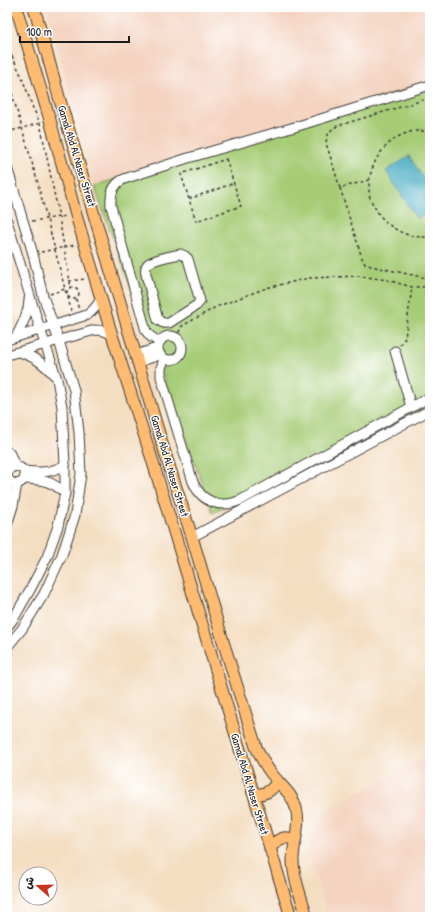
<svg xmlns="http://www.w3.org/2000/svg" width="437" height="924" viewBox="0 0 437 924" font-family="'Patrick Hand','Playpen Sans Arabic',sans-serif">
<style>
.built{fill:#f4d3c0}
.green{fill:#a6cc76;stroke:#617449}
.water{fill:#40a8c0;stroke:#2e626e}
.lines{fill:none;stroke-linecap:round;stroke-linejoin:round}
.minor-casing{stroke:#3c3935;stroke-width:11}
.major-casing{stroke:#3c3935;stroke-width:13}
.path{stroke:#3c3935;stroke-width:1.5;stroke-dasharray:3 3;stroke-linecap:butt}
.minor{stroke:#fff;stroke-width:9}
.major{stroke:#febb71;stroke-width:11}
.labels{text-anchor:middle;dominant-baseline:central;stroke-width:3;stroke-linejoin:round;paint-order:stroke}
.street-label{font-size:11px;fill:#1c1c1c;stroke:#fff}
</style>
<rect width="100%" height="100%" fill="#fff"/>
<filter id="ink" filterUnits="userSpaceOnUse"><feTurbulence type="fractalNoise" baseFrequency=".025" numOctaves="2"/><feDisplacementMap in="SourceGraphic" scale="8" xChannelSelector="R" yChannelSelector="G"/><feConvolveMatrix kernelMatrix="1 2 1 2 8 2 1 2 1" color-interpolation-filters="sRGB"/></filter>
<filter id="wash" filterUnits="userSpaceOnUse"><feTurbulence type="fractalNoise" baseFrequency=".012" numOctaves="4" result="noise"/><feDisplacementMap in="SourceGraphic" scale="16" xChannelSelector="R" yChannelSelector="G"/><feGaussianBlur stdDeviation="0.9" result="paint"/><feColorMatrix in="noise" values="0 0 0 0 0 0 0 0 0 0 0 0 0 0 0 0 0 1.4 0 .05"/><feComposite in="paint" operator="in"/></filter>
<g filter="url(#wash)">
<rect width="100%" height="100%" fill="#f4dec2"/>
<g class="built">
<path d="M47 7H430V82L94 186Z"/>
<path d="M430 753V917H328L308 851 314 831 321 817 333 807Z"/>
</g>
<path class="green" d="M430 82V404L411 415 213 513 94 186Z"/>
<path class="water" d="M409 156 430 188V210L417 219 386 171Z"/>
</g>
<g filter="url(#ink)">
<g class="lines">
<g class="minor-casing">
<g id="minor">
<path d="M7 167 33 254 43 296 59 341 74 390 79 432 81 474 75 515 62 555 44 594 22 629 7 647"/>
<path d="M7 221 40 329 57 379 62 407 65 465V493L58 526 47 557 31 588 14 618 7 627"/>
<path d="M180 254 185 256 188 259 200 301 197 305 169 323C165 324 162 323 158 320L146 274C145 270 145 267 148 264 153 259 172 256 180 254Z"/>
<circle cx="170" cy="348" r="12"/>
<path d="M16 337C22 325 29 313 29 299"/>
<path d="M7 340 87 315C94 310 98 305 101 298"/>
<path d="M159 342 150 336 146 331 111 206C110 194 113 184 124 179L185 159 298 126 430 85"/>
<path d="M395 351 411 407"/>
<path d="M19 352C35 357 43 363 54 375"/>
<path d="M7 355 95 330C102 330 107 331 112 335"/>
<path d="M136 355 157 348"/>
<path d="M164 359 161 368V377L193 482C202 503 221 509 241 500L430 397"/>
<path d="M138 362 160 355"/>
<path d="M7 451 10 454 15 466"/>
<path d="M24 471C41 473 50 473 65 465"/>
<path d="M7 475 9 469 15 466C28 468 28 481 17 484L10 482 7 476"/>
<path d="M24 479C43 480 50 480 65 493"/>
<path d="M7 525 13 506 17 484"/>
<path d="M192 537 430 410"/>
</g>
</g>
<g class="major-casing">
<g id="major">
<path d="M16 7 50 120 76 215 112 335 151 456 291 917"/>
<path d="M34 7 59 97 164 450 192 537 223 641 256 747C261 758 267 769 275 778 283 788 293 795 296 808 301 825 293 843 293 860 293 878 302 899 307 917"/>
<path d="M253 793C264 796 273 791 277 780"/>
<path d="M270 849C276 839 285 835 295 840"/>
</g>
</g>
<g class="path">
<path d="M7 45 21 75 33 108 40 123 59 217 71 288"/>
<path d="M7 76 37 180 66 293"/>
<path d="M7 132 41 123"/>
<path d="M430 132C425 131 420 131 415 131 384 136 364 169 370 198 371 201 373 204 374 206 381 220 394 231 409 235 415 237 423 237 430 237"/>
<path d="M226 159 241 206 196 221 181 174Z"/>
<path d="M369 180 340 188 326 143C327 134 330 130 337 126L430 98"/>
<path d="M340 188 362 258 365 264 371 266 426 278H430"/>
<path d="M189 199 234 183"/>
<path d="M32 221 66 216"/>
<path d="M41 252 75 245"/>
<path d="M69 281 85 279"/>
<circle cx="73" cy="293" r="6"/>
<path d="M50 294 65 289"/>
<path d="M68 297 71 311"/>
<path d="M76 299 79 310"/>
<path d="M176 338 182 326 216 307 266 288 309 278 360 276 387 280 412 287H430"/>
<path d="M400 345 405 338 412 287"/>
</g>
<use href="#minor" class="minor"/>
<use href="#major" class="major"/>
</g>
</g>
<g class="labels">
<g class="street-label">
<text transform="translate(77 156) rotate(73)">Gamal Abd Al Naser Street</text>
<text transform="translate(170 466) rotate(73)">Gamal Abd Al Naser Street</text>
<text transform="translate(250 784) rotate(73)">Gamal Abd Al Naser Street</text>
</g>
</g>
<rect width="437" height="924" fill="none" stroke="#fff" stroke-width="24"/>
<g transform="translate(38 886) rotate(290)"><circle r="19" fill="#ffffff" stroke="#a4a4a4"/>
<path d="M0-3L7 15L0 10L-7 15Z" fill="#c8321e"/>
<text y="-6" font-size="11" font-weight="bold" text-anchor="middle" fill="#1c1c1c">ش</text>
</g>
<path d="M20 36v6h109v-6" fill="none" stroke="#1c1c1c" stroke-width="2"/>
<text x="26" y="36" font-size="12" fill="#1c1c1c" stroke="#ffffff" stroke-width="3" paint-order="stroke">100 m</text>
</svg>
